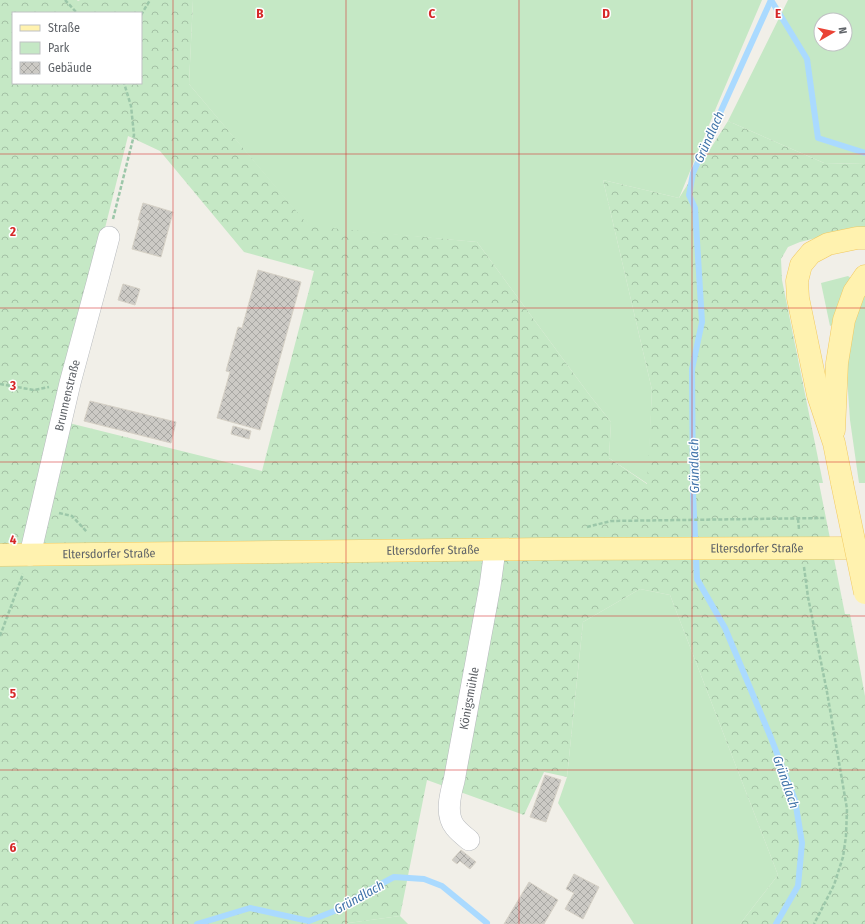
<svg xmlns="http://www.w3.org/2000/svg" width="865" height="924" viewBox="0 0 865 924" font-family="'Fira Sans Condensed',sans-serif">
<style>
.green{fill:#c5e8c5;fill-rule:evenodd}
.forest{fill:url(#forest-crowns);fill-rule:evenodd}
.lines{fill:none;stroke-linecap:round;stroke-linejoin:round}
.stream{stroke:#aadaff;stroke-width:6}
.building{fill:url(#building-cross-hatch);stroke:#d6d1c6}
.minor-casing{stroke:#b5b8bc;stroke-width:22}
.major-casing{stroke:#f2c960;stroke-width:23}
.path{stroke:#9cc7a9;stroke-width:2.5;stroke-dasharray:4 2;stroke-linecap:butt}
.minor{stroke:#fff;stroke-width:21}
.major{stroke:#fff2af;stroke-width:22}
.major-bridge-casing{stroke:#f2c960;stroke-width:23;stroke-linecap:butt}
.major-bridge{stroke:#fff2af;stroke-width:22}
.grid{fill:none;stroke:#d62828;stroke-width:1;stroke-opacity:0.55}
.labels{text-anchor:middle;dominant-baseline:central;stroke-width:3;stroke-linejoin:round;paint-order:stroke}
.street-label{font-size:12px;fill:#5f6368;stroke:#fff}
.water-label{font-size:13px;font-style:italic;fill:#4174aa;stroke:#fff}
.grid-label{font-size:13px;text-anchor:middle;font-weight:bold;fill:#d62828;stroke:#fff;stroke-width:3;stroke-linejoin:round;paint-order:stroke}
</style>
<defs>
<pattern id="forest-crowns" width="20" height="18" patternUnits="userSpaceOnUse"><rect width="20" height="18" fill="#c5e8c5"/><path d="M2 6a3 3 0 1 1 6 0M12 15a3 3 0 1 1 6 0" fill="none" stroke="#a3c0a4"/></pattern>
<pattern id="building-cross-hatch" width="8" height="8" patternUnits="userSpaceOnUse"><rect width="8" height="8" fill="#cccac5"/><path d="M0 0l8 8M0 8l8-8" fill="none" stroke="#a9a8a4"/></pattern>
</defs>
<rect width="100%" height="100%" fill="#f1efe8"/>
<g class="green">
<path d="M193 0H762L716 108 679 198 603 180 652 390 648 484 609 458 611 422 588 393 477 242 309 227 189 84Z"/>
<path d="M788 0H865V164L824 163 728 121ZM821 20H845V44H821Z"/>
<path d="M848 276 852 279 834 324 830 326 821 283Z"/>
<path d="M865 294V483H859L850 420 846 363 852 319Z"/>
<path d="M640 589 670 595 778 875 740 924H634L558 803 567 777 583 622Z"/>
<path d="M400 916 408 924H341Z"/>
</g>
<path class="forest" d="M0 0H77L78 1 80 0H193L189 84 309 226 477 242 588 393 611 422 609 458 647 484 652 390 603 180 679 198 728 121 824 163 865 164V230L816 238 800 242 788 247 781 259 782 280 823 483H819L845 614H850L865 696V924H740L778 875 670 595 640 589 583 622 567 777 544 772 524 815 427 780 400 916 341 924H0ZM13 13H141V83H13ZM128 136 160 151 244 252 314 271 262 471 57 420Z"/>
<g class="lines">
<g class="stream">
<path d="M771 0 693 173 689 195 695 208 702 322 692 369 693 494 697 579 725 628 771 738 795 800 802 843 798 886 776 924"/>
<path d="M771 0 807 59 818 138 865 153"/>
<path d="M197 924 250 908 309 921 337 910 366 892 394 877 424 879 442 886 487 923"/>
</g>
</g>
<g class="building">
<path d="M143 203 173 212 161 257 132 249 140 220H138Z"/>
<path d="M258 270 301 282 260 430 217 418 230 372 226 371 238 327 242 328Z"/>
<path d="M123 284 140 289 135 305 118 300Z"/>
<path d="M90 401 176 422 171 443 84 421Z"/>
<path d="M233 426 251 431 249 439 231 434Z"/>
<path d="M545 775 561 780 546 822 530 817Z"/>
<path d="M461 850 476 862 470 869 460 861 457 864 452 860Z"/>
<path d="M574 874 599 887 583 919 565 909 574 893 566 889Z"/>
<path d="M529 882 558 900 544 924H504Z"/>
</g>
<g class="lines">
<g class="minor-casing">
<g id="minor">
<path id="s1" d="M30 555 70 383 98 279 109 237"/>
<path id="s2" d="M469 840C464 836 459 832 455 827 445 815 450 795 454 781L490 586 495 550"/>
</g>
</g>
<g class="major-casing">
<g id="major">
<path d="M834 430 837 363 844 320 854 292 865 276"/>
<path d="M842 483 834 443 818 395 798 298 797 281 801 265 811 253 828 244 857 238H865"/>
<path id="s3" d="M0 555 543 549 865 548"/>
</g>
</g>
<g class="path">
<path d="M65 0 77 13"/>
<path d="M141 15 150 0"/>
<path d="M113 219 134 135 131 106 124 83"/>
<path d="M0 384 34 390 49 387"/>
<path d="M59 513 72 516 87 532"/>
<path d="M798 519 799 529"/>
<path d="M587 527 611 521 826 518"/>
<path d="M804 567 808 597 827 692 847 809 846 836 843 857 834 885 814 924"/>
<path d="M0 636 23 574"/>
</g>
<use href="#minor" class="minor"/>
<use href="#major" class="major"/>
<g class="major-bridge-casing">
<path id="major-bridge" d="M842 483 865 593"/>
</g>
<use href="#major-bridge" class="major-bridge"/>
</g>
<path class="grid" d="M173 0V924M346 0V924M519 0V924M692 0V924M0 154H865M0 308H865M0 462H865M0 616H865M0 770H865"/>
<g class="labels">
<g class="street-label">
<text stroke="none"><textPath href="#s1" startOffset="164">Brunnenstraße</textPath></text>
<text stroke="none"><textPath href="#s3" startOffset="757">Eltersdorfer Straße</textPath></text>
<text stroke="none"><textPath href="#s3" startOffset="433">Eltersdorfer Straße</textPath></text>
<text stroke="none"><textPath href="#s3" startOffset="109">Eltersdorfer Straße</textPath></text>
<text stroke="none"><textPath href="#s2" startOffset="151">Königsmühle</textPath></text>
</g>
<g class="water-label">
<text transform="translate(709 137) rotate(-66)">Gründlach</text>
<text transform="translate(694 466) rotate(-91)">Gründlach</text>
<text transform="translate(786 782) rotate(71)">Gründlach</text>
<text transform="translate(359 897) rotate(-29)">Gründlach</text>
</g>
</g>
<g class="grid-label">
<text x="260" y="18">B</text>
<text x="432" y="18">C</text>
<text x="606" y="18">D</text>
<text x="778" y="18">E</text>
<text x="13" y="236">2</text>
<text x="13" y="390">3</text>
<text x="13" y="544">4</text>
<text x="13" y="698">5</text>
<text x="13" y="852">6</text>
</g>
<rect x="12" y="12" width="130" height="72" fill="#ffffff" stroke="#bfc1c3"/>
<rect x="20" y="25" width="20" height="6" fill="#fff2af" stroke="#bfc1c3"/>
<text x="48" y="32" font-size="12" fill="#5f6368">Straße</text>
<rect x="20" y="42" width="20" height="12" fill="#c5e8c5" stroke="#bfc1c3"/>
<text x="48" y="52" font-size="12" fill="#5f6368">Park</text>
<rect x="20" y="62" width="20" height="12" fill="url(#building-cross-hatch)" stroke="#bfc1c3"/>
<text x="48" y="72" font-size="12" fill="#5f6368">Gebäude</text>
<g transform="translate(833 32) rotate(81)"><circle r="19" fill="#ffffff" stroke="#bfc1c3"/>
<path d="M0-3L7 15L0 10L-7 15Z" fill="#ea4335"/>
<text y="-6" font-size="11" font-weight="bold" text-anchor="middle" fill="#5f6368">N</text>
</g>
</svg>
